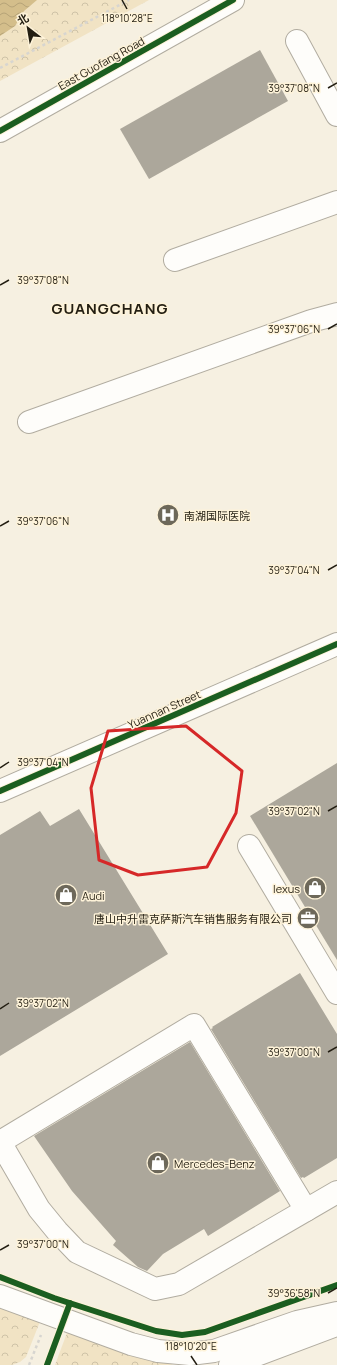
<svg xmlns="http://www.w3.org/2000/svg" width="337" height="1365" viewBox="0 0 337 1365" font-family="Manrope,'Noto Sans SC',sans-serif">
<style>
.forest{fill:url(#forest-crowns)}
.water{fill:url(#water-waves)}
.building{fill:#aca79b}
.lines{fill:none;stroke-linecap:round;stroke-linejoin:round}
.minor-casing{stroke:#b1aca0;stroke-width:24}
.major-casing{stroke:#b1aca0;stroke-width:24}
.path{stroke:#d7d5d0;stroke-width:2.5;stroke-dasharray:3 3;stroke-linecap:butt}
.minor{stroke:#fefdfa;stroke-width:22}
.major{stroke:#fefdfa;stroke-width:22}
.cycleway-casing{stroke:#fef3d9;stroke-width:8}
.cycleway{stroke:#1b5e20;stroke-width:6}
.marked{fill:none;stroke:#d62828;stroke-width:3;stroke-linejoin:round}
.ticks{fill:none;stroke:#231e12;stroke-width:1.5}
.labels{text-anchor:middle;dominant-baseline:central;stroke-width:3;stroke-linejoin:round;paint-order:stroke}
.street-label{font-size:11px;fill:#231e12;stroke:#fef3d9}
.poi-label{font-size:11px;fill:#231e12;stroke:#fef3d9;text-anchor:start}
.district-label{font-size:15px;font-weight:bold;letter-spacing:1px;fill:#231e12;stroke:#fef3d9}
.ticks-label{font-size:10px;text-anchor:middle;fill:#231e12;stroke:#fef3d9;stroke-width:3;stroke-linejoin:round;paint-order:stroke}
</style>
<defs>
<pattern id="forest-crowns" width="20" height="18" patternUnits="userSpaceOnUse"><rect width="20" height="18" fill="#f1e3c4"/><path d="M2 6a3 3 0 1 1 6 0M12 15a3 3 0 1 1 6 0" fill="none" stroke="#cec2a7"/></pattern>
<pattern id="water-waves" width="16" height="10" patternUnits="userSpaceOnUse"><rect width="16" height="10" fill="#d4be8b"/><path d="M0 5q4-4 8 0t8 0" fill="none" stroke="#b6a377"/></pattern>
</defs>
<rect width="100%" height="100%" fill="#f6f0e1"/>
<g class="forest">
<path d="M0 0H149L0 81Z"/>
<path d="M0 1305 41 1319 26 1357 20 1362 12 1365H0Z"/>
<path d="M68 1330 178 1362 170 1365H55Z"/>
</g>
<path class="water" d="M0 0H37L24 11 15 26 0 36Z"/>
<g class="building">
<path d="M260 50 288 101 149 179 120 129Z"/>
<path d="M337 763V960L250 816Z"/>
<path d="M79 809 168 954 0 1056V835L40 811 50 826Z"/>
<path d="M300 973 337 1034V1158L304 1178 303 1177 301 1178 211 1029 213 1028 212 1027Z"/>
<path d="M190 1042 280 1191 208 1236 204 1229 163 1254 147 1271 138 1267 113 1245 116 1241 72 1191 34 1136Z"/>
</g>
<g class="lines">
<g class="minor-casing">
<g id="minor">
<path d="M297 41 337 115"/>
<path d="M0 131 233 0"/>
<path d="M175 260 337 202"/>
<path d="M29 422 311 321 337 314"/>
<path d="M0 791 337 644"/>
<path d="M249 846 337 993"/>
<path d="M0 1142 194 1025 306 1210"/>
<path d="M0 1142 39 1209 57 1231 77 1252 155 1289 179 1284 337 1192"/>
</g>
</g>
<g class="major-casing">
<g id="major">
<path d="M0 1296 131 1344 158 1351 190 1354 214 1351 297 1322 337 1313"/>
<path d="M230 1365 336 1325"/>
</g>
</g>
<g class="path">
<path d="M0 68 129 0"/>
<path d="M29 1365 41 1335"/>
</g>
<use href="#minor" class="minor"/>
<use href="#major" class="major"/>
<g class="cycleway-casing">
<g id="cycleway">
<path d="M0 131 233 0"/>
<path d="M0 791 337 644"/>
<path d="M0 1277 54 1298 156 1331 182 1335 205 1332 337 1285"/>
<path d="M47 1365 70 1303"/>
</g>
</g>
<use href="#cycleway" class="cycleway"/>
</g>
<path class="marked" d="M186 726 242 771 236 813 207 867 138 875 99 860 91 788 108 731Z"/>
<path class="ticks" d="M122 0 127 9M328 88 337 83M0 285 9 280M328 329 337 324M0 526 9 521M328 570 337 565M0 768 9 762M328 811 337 806M0 1009 9 1003M328 1052 337 1047M0 1250 9 1245M328 1293 337 1288M191 1356 197 1365"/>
<defs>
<g id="hospital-disc" transform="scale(1.15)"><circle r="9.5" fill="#6d685a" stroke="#fef3d9"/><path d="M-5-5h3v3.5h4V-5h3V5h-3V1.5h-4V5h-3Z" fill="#fff"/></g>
<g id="shop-disc" transform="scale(1.15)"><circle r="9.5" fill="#6d685a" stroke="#fef3d9"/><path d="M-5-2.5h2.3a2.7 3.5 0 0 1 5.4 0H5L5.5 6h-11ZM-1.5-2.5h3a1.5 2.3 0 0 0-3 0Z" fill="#fff"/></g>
<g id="office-disc" transform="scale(1.15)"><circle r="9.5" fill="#6d685a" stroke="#fef3d9"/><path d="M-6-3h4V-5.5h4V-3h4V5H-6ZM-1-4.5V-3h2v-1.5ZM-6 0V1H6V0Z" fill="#fff"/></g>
</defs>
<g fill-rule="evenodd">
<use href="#hospital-disc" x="168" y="515"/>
<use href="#shop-disc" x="315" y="888"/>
<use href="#shop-disc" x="66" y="895"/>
<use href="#office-disc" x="308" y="918"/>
<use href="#shop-disc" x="158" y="1163"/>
</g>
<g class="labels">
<g class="street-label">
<text transform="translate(101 63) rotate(-29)">East Guofang Road</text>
<text transform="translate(164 709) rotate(-24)">Yuannan Street</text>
</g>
<g class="poi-label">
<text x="184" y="515">南湖国际医院</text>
<text x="300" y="888" text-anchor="end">lexus</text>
<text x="82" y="895">Audi</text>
<text x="292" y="918" text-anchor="end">唐山中升雷克萨斯汽车销售服务有限公司</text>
<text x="174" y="1163">Mercedes-Benz</text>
</g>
<g class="district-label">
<text x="110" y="308">GUANGCHANG</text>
</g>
</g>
<g class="ticks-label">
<text x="127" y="22">118°10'28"E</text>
<text x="294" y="92">39°37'08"N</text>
<text x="43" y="284">39°37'08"N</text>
<text x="294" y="333">39°37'06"N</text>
<text x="43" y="525">39°37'06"N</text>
<text x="294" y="574">39°37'04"N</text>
<text x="43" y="766">39°37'04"N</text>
<text x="294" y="815">39°37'02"N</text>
<text x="43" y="1007">39°37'02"N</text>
<text x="294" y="1056">39°37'00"N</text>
<text x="43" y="1248">39°37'00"N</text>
<text x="294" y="1297">39°36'58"N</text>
<text x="191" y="1350">118°10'20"E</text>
</g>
<g transform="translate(28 28) rotate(329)" stroke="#fef3d9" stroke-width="3" paint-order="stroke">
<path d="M0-3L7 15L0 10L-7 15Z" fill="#231e12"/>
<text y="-6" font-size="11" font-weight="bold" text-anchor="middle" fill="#231e12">北</text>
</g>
</svg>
